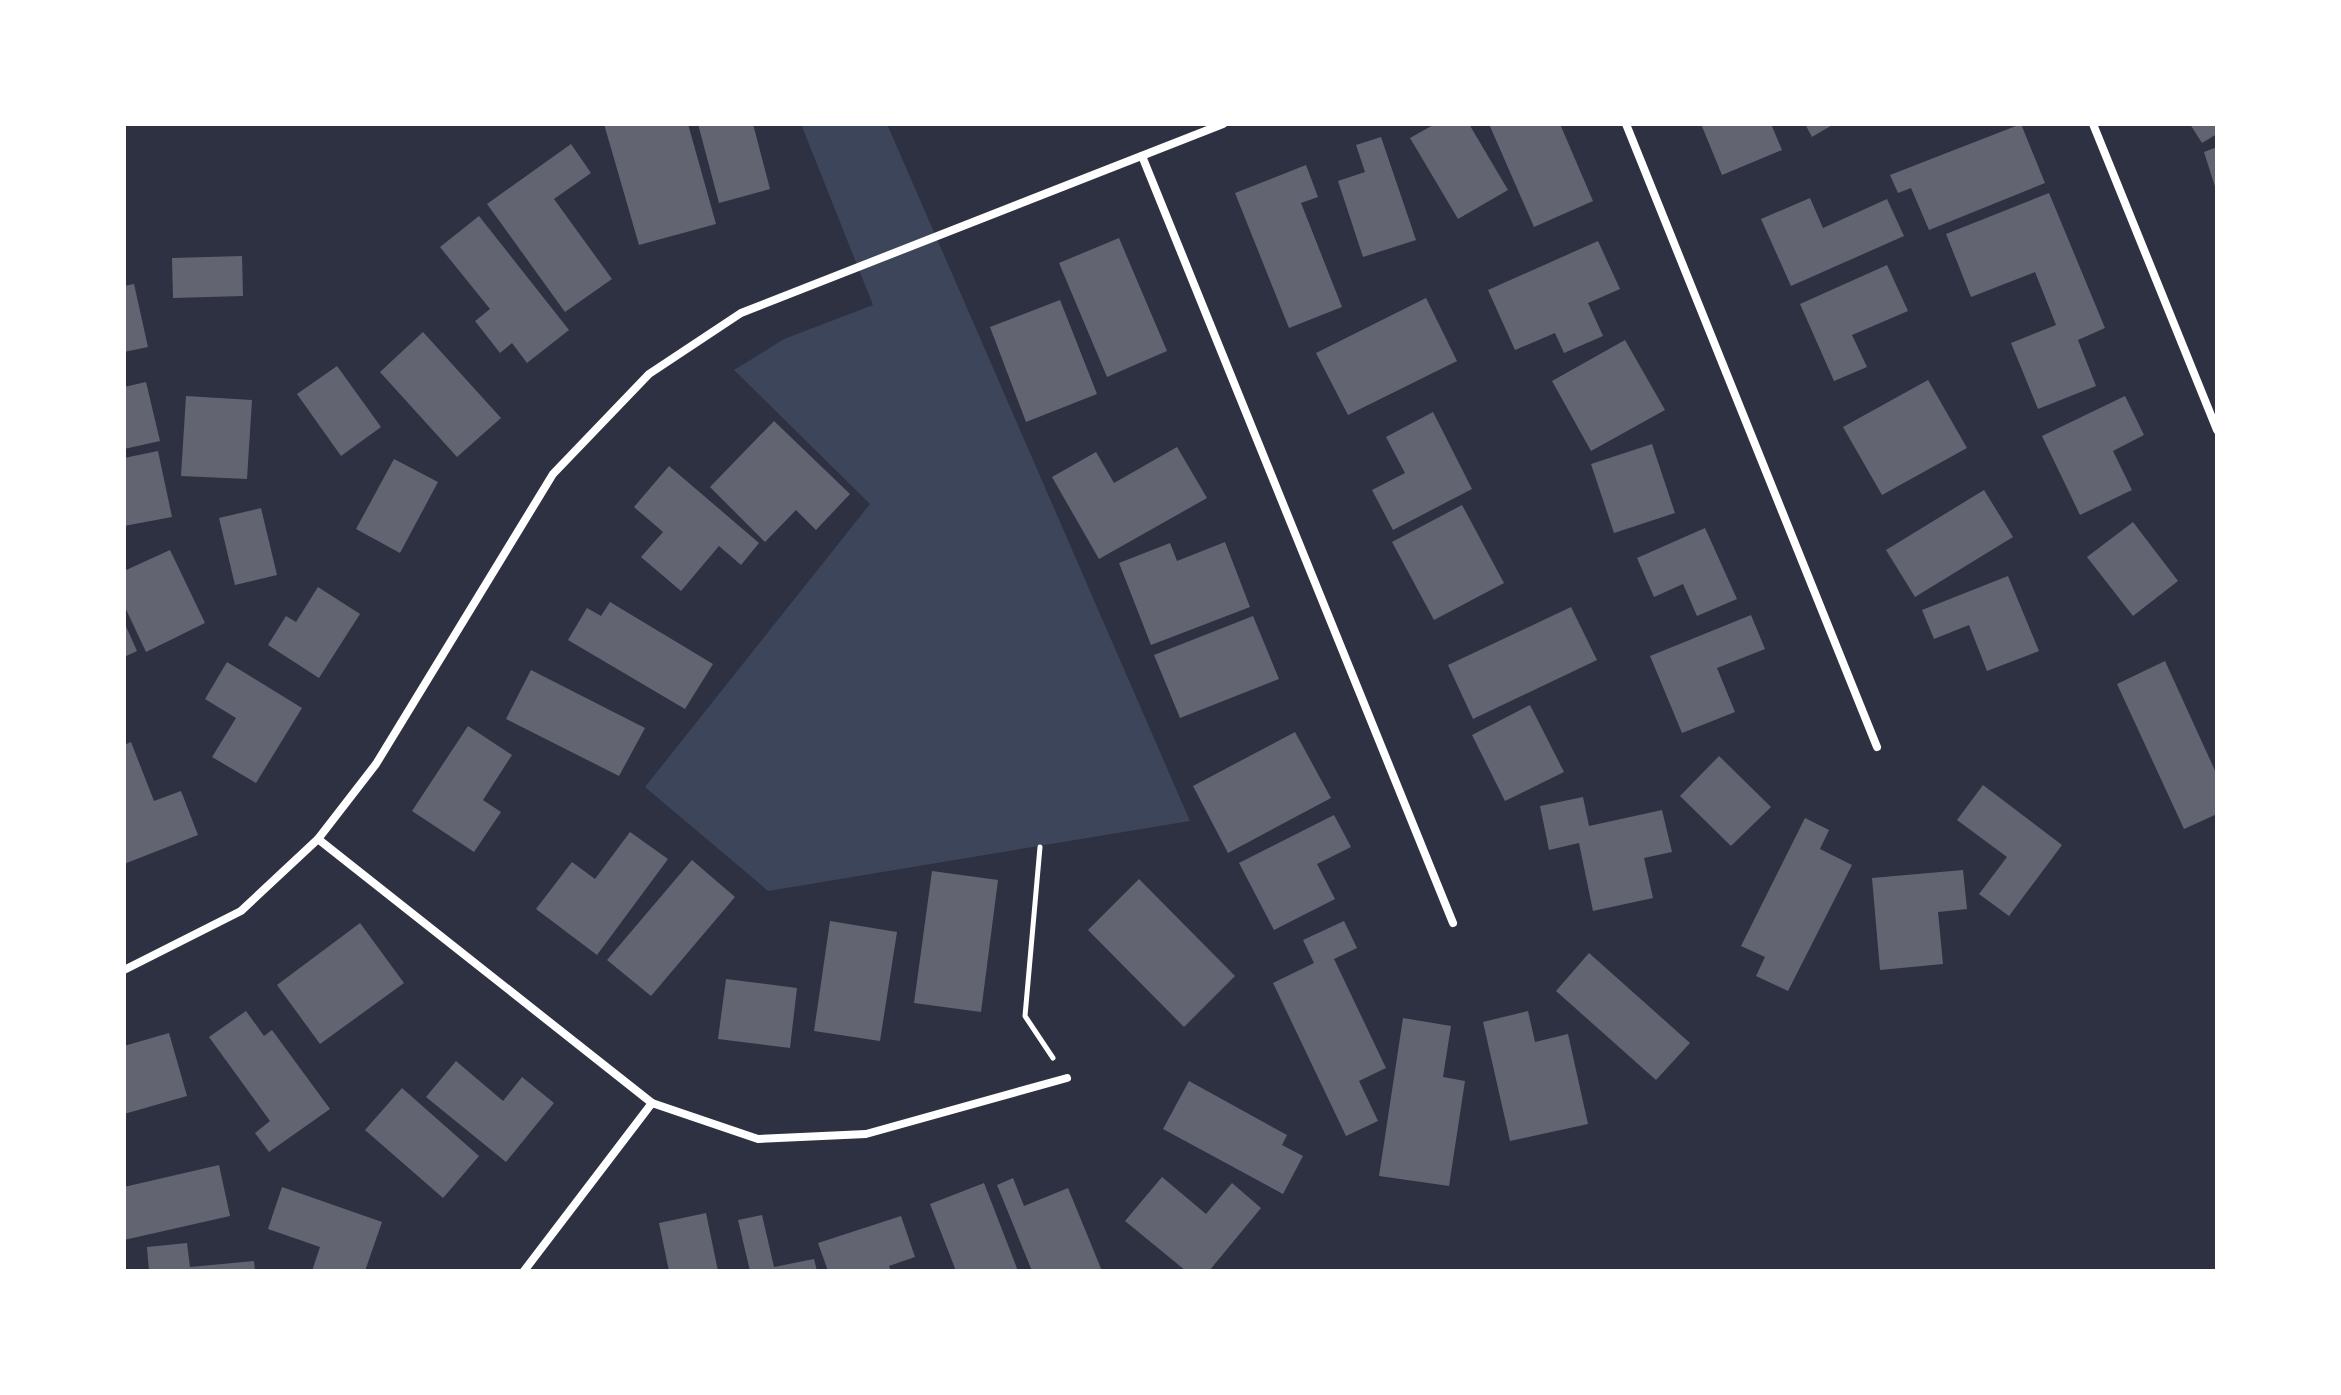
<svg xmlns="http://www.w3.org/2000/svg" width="2341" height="1395" viewBox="0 0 2341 1395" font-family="Georgia,serif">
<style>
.green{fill:#3c4559}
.building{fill:#626471}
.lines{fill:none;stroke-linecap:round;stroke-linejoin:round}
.path{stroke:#fff;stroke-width:5}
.minor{stroke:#fff;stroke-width:8}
</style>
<rect width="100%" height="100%" fill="#2d3142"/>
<path class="green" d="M801 124H887L1190 821 768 891 645 787 870 504 734 370 784 339 873 305Z"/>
<g class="building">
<path d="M604 124H688L716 224 639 245Z"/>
<path d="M698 124H753L770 189 719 203Z"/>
<path d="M1435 124H1469L1508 190 1458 219 1410 138Z"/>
<path d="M1489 124H1560L1593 201 1534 227Z"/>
<path d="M1701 124H1771L1782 150 1722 175Z"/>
<path d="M1805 124H1834L1812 137Z"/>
<path d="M2021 124 2045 183 1929 230 1911 188 1898 193 1890 175Z"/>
<path d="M2190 124H2217V134L2202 143Z"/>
<path d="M1381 137 1416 240 1363 257 1338 181 1365 172 1356 145Z"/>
<path d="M571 144 591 173 554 199 612 279 565 312 487 204Z"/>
<path d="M2217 147V190H2216L2204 152Z"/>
<path d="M1306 165 1318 197 1301 203 1342 307 1289 328 1235 193Z"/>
<path d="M2049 193 2105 328 2078 340 2096 386 2038 409 2011 343 2056 325 2035 272 1971 297 1946 234Z"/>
<path d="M1810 198 1823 228 1887 199 1904 236 1791 286 1761 219Z"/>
<path d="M479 216 569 330 527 363 512 343 500 353 475 321 490 309 440 247Z"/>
<path d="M1119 238 1167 351 1107 377 1059 263Z"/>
<path d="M1598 241 1620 289 1588 303 1603 336 1564 353 1555 333 1515 350 1488 290Z"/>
<path d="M242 256 243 296 173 298 172 258Z"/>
<path d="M1887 265 1908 311 1852 335 1867 367 1834 381 1800 304Z"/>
<path d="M134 284 148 347 124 352V286Z"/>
<path d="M1426 298 1457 361 1348 415 1316 353Z"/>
<path d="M1060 300 1097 394 1026 422 990 327Z"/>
<path d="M423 332 501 418 457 457 380 372Z"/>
<path d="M1625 340 1665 410 1591 451 1552 381Z"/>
<path d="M337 366 381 427 341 456 297 394Z"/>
<path d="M1928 380 1967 448 1882 495 1843 427Z"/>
<path d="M146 382 160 441 124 449V387Z"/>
<path d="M186 396 252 400 247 479 181 476Z"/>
<path d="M2125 396 2144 435 2113 451 2132 490 2080 515 2042 436Z"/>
<path d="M1433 412 1472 489 1393 530 1372 490 1405 473 1386 437Z"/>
<path d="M774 421 850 494 816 530 796 510 765 542 710 487Z"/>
<path d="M1652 444 1675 513 1614 533 1591 464Z"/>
<path d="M1177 447 1207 498 1099 559 1052 477 1096 452 1114 483Z"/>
<path d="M158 451 172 517 124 526V458Z"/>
<path d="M394 459 438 482 400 553 356 529Z"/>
<path d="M669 466 759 543 741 565 719 546 681 591 641 557 663 532 634 507Z"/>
<path d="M1984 490 2013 537 1915 597 1886 550Z"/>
<path d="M1462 505 1504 583 1434 620 1392 542Z"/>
<path d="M261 508 277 575 235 585 219 518Z"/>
<path d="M2133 522 2178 581 2133 616 2087 557Z"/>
<path d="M1705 528 1737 599 1697 616 1683 584 1654 597 1637 558Z"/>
<path d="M1225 542 1250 607 1151 645 1119 563 1170 543 1177 561Z"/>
<path d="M170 550 205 623 146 652 124 605V571Z"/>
<path d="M2008 576 2039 651 1987 671 1969 625 1934 639 1922 610Z"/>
<path d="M318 587 360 614 319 678 268 645 286 616 296 622Z"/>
<path d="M610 602 713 664 685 709 568 640 587 608 601 616Z"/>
<path d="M1571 607 1597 660 1473 719 1448 665Z"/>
<path d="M1751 615 1765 649 1717 668 1735 712 1682 733 1650 656Z"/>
<path d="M1253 616 1279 679 1180 718 1154 655Z"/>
<path d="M124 622 137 651 124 657Z"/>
<path d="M2165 661 2217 775V814L2184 829 2117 684Z"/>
<path d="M227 662 302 708 256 783 212 757 236 718 205 699Z"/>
<path d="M531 670 645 728 619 776 506 719Z"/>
<path d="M1530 705 1564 772 1505 801 1472 735Z"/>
<path d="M468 726 512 755 483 800 501 812 474 852 412 811Z"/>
<path d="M1295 732 1331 798 1228 853 1193 786Z"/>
<path d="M131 742 154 801 181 791 198 835 124 864V745Z"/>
<path d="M1719 756 1771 807 1731 846 1680 796Z"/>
<path d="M1983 785 2062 845 2009 916 1979 894 2007 857 1957 820Z"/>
<path d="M1583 797 1589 826 1662 810 1672 852 1644 858 1653 898 1593 911 1579 843 1549 850 1540 806Z"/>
<path d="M1334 815 1351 847 1317 864 1335 899 1274 930 1239 863Z"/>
<path d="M1805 818 1829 830 1820 849 1852 865 1788 991 1756 976 1765 957 1741 946Z"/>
<path d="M630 832 668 859 597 955 536 909 572 862 595 879Z"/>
<path d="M692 860 735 897 651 996 607 960Z"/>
<path d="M1963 870 1967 909 1938 912 1943 964 1880 970 1872 878Z"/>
<path d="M932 871 998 880 981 1012 914 1003Z"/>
<path d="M1139 879 1235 976 1184 1027 1088 930Z"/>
<path d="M830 921 897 932 880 1041 814 1031Z"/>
<path d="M1344 921 1357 948 1334 959 1386 1068 1359 1081 1378 1121 1346 1136 1273 983 1314 963 1303 940Z"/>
<path d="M360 923 404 983 320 1044 277 985Z"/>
<path d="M1589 953 1690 1043 1656 1080 1556 991Z"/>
<path d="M726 979 797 988 790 1048 718 1039Z"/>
<path d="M246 1011 264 1036 272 1030 330 1109 269 1152 255 1133 270 1121 209 1037Z"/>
<path d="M1528 1011 1535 1042 1568 1034 1588 1124 1510 1141 1483 1022Z"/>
<path d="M1403 1018 1451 1026 1443 1077 1465 1081 1449 1186 1379 1176Z"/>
<path d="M169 1033 187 1096 124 1114V1046Z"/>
<path d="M456 1061 503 1101 522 1077 554 1103 506 1162 426 1097Z"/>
<path d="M1189 1081 1287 1135 1282 1145 1303 1156 1283 1194 1163 1129Z"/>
<path d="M402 1088 479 1156 443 1198 365 1130Z"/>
<path d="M219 1165 230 1216 124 1240V1187Z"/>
<path d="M1162 1177 1206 1214 1232 1183 1261 1208 1209 1271H1186L1125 1221Z"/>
<path d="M1013 1178 1024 1206 1068 1188 1102 1271H1032L997 1185Z"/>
<path d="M984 1183 1018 1271H956L930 1204Z"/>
<path d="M282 1187 382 1222 365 1271H312L320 1247 268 1229Z"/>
<path d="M706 1213 718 1271H669L659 1223Z"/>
<path d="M762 1215 774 1267 814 1259 817 1271H750L738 1220Z"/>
<path d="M901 1216 915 1257 889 1266 891 1271H828L818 1243Z"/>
<path d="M187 1243 190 1267 254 1261 255 1271H149L147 1247Z"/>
</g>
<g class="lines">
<path class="path" d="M1040 847 1025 1016 1053 1058"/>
<g class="minor">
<path d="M1626 124 1877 747"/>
<path d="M2093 124 2217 430"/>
<path d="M1142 156 1453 923"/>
<path d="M318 839 652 1103 758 1139 866 1134 1067 1078"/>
<path d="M124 970 241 911 318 839 376 764 553 474 649 374 741 313 1223 124"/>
<path d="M524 1271 652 1103"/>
</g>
</g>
<rect width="2341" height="1395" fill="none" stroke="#ffffff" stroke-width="252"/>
</svg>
